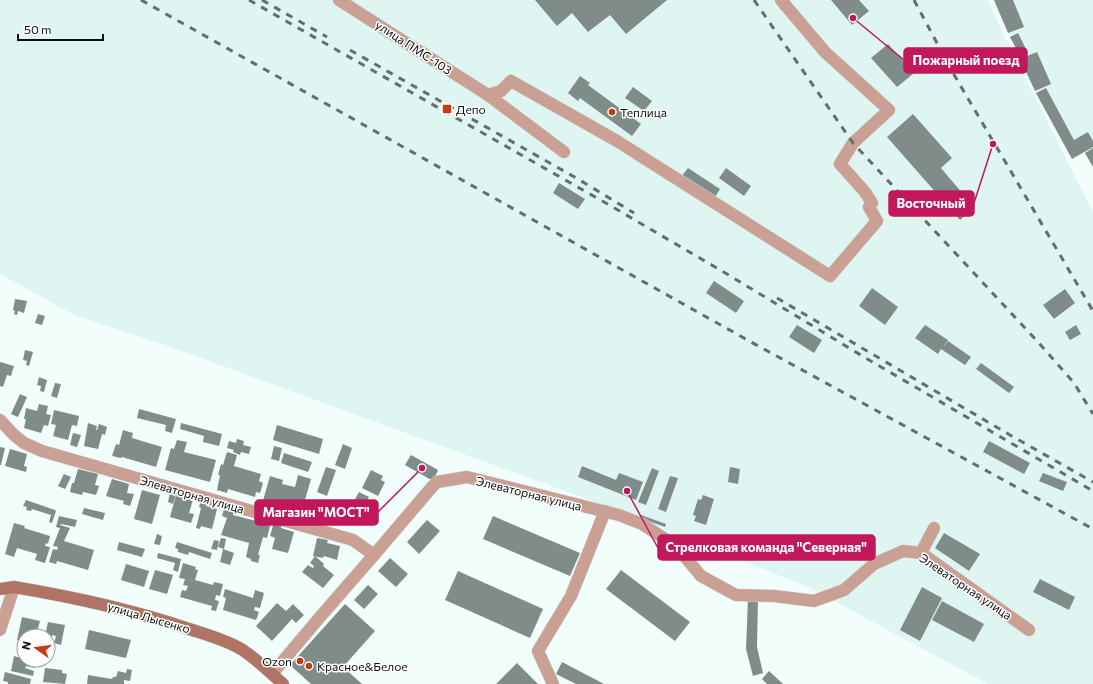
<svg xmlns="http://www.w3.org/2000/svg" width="1093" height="684" viewBox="0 0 1093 684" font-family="Commissioner,sans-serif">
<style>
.built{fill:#def5f1}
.building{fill:#808c8a}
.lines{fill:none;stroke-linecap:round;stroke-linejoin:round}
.street-casing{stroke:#ccd8d6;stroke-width:13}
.secondary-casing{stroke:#ccd8d6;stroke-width:13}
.street{stroke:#caa095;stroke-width:12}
.secondary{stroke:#af7464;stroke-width:12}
.rail{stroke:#666e6d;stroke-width:3;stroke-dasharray:7 7;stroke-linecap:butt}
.poi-dot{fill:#c53c12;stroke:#fff;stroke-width:1.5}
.labels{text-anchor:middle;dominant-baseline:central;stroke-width:3;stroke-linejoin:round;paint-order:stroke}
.street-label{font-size:12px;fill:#0a0f0e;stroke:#fff}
.poi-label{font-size:12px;fill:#0a0f0e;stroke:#fff;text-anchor:start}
.leader{fill:none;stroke:#c2185b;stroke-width:1.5}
.callout-dot{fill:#c2185b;stroke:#fff;stroke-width:1.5}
.callout{fill:#c2185b;stroke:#c2185b;stroke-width:1.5}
.callout-label{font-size:13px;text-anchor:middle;font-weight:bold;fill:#fff}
</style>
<rect width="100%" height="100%" fill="#f1fefc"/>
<g class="built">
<path d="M0 0H988L1004 36 1093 212V684H988L808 587 609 507 165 345 74 315 0 274Z"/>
<path d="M994 0H1093V167L1084 152 1072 159 1035 91Z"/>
</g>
<g class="building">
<path d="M535 0H667L626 34 610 15 588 32 572 13 557 26Z"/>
<path d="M831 0H859L869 11 852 25Z"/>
<path d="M994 0H1013L1024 27 1008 33Z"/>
<path d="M1018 33 1027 51 1019 54 1010 37Z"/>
<path d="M888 44 914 73 897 87 871 58Z"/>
<path d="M1037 52 1051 84 1035 91 1020 59Z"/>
<path d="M580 76 590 83 588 85 641 124 632 136 580 98 578 101 568 93Z"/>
<path d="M633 87 652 101 644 111 625 98Z"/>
<path d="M1046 88 1074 140 1088 132 1093 141V147L1072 159 1036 93Z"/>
<path d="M913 114 952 158 941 168 974 207 960 220 887 137Z"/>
<path d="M1093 148V167L1085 153Z"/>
<path d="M688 168 720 189 714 199 681 177Z"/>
<path d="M726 168 751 186 744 196 719 178Z"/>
<path d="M559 183 585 199 578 209 553 193Z"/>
<path d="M714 281 744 301 736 313 706 293Z"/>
<path d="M872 288 898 307 885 325 859 306Z"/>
<path d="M1065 289 1075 303 1054 319 1043 305Z"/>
<path d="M15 299 27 301 24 313 18 311 17 315 14 314 15 311 13 310Z"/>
<path d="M38 314 45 316 42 325 35 323Z"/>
<path d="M797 325 822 340 814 353 789 337Z"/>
<path d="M925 325 948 340 943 347 948 341 971 357 965 365 941 349 938 354 915 338Z"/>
<path d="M1076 325 1081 334 1070 340 1065 332Z"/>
<path d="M25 350 33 352 29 366 26 365 27 361 23 360Z"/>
<path d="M0 362 14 366 11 376 7 375 3 387 0 386Z"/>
<path d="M981 363 1014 387 1009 393 976 369Z"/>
<path d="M39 377 47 380 44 392 40 391 41 386 37 385Z"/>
<path d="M55 383 61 384 57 398 51 396Z"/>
<path d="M20 394 27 397 18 417 11 414Z"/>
<path d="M39 404 48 406 46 414 51 415 48 426 44 425 41 433 24 428 26 419H24L26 408 37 411Z"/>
<path d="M139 409 176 419 172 433 165 431 166 425 137 418Z"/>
<path d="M54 410 79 416 77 426 72 425 68 440 53 436 56 425 51 424Z"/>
<path d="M88 423 97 426 96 430H97L99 424 107 427 105 435 102 434 98 449 84 446Z"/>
<path d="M181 423 222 434 219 446 203 442 204 436 180 429Z"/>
<path d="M277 425 323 439 319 454 273 440Z"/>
<path d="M123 430 133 433 132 438 162 447 156 467 122 457 121 458 112 456 116 444 119 445Z"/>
<path d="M73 433 81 435 77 447 70 445Z"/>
<path d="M237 439 244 441 243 445 251 447 249 454 241 452 240 455 233 452 234 450 227 448 229 441 236 443Z"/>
<path d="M177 440 187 442 184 452 216 460 210 482 165 470 171 448 174 449Z"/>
<path d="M989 441 1030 463 1024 474 983 452Z"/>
<path d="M343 444 352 448 345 469 335 465Z"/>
<path d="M274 446 282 448 279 461 271 459Z"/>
<path d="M0 447 5 448 1 465H0Z"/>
<path d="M10 449 27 454 24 466 27 467 26 472 5 466Z"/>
<path d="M227 452 237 455 234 466 261 474 259 481 263 483 260 493 256 492 255 497 228 489 227 493 217 490 220 475H218L221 464 223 465Z"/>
<path d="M284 453 312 462 308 472 281 463Z"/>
<path d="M411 455 438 470 433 481 405 465Z"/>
<path d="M582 466 616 480 619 473 643 482 636 500 578 477Z"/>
<path d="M326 467 336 470 327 496 317 492Z"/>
<path d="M730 467 740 469 738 484 728 482Z"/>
<path d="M652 468 659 471 646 505 638 502Z"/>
<path d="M78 469 98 474 95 485 99 486 96 495 83 492 82 495 70 492 72 483H74Z"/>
<path d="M371 470 383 476 381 480 385 482 378 496 362 488Z"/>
<path d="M1043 473 1067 482 1063 491 1039 481Z"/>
<path d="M64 474 71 477 65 489 58 486Z"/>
<path d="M298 475 311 479 305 500 310 501 305 517 289 513 290 508 270 502 269 506 262 504 270 476 283 480 282 484 295 487Z"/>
<path d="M670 476 678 478 666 512 658 509Z"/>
<path d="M112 479 129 484 127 493 134 494 130 506 123 504 124 501 106 496Z"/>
<path d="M142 490 160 495 152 524 134 519Z"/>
<path d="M359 492 369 497 359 516 349 510Z"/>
<path d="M170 493 176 494 173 504 168 502Z"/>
<path d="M176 495 193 500 189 513 194 514 191 523 170 517Z"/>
<path d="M703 495 714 499 706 525 694 521 696 516 693 515 698 499 701 500Z"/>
<path d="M26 500 55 510 56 511 52 523 49 522 51 515 32 509 31 511 26 510 27 507 23 506Z"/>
<path d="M201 500 208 501 206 506 217 509 212 529 201 526 200 529 196 528 201 508 199 507Z"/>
<path d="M84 508 105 513 103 520 82 514Z"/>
<path d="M224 509 234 512 233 515 256 521 257 517 268 521 267 525 270 526 267 538 263 537 258 555H260L258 563 251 561V559L246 557 249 543 221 535 227 518 222 516Z"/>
<path d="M641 515 666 524 665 527 640 518Z"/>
<path d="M59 516 77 520 75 527 61 524 60 525 70 528 64 541 94 550 88 570 57 561 56 564 49 562 53 549 57 550 58 547 53 546 60 528 56 527Z"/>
<path d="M493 516 580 553 570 576 483 539Z"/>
<path d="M427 520 440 531 419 554 407 542Z"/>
<path d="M274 522 282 524 281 528 294 532 288 553 272 549 275 538 270 536Z"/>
<path d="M14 523 25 526 24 528 50 536 48 544 46 543 45 546 50 547 45 563 35 560 37 554 17 548 14 557 5 554Z"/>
<path d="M944 533 980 554 969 571 935 548Z"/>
<path d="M157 534 162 536 160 545 154 544Z"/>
<path d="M221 538 226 539 224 549 218 547Z"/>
<path d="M317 538 328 540 327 543 340 546 337 560 324 556 323 558 313 556Z"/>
<path d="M214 540 219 541 217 550 211 549Z"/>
<path d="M119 542 145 549 142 557 117 550Z"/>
<path d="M177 542 212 553 210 559 189 552 188 555 178 552V549L175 548Z"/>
<path d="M223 549 234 553 230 565 220 562Z"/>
<path d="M158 553 181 559 178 572 173 570 175 563 157 558Z"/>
<path d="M315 556 324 564 323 566 334 575 323 588 302 572 308 565 313 568 314 566 310 563Z"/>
<path d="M390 558 408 574 396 587 378 571Z"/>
<path d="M183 563 196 567 195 569 198 570 195 580 213 585 214 582 223 584 220 596 216 595 215 600 219 601 216 611 211 610 212 606 180 597 182 590 186 591 188 586 183 585 185 579 179 578Z"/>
<path d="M126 564 149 571 144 587 121 580Z"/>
<path d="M155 570 173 575 167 594 149 589Z"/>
<path d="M621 570 690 622 675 641 606 589Z"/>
<path d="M458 571 543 609 530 638 445 600Z"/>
<path d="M1040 579 1075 597 1069 610 1033 592Z"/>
<path d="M368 585 378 594 364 609 354 600Z"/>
<path d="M922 587 942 598 920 641 900 630Z"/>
<path d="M225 589 253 598 255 590 264 593 260 608 255 607 254 610 259 612 256 620 223 610 226 598 223 597Z"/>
<path d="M748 599H758L757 647 763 673 753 676 746 649Z"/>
<path d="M942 601 984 624 974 642 932 620Z"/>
<path d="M277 603 286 611 293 604 304 615 296 623 292 619 272 641 256 626Z"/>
<path d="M345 604 375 631 343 667 362 684H311L290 665Z"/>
<path d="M22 617 40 621 36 636H30L31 633 26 632 23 642 17 640Z"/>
<path d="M48 622 65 625 61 645 54 643 56 636 52 635 49 649 48 636H45Z"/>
<path d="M89 630 131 640 126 658 85 649Z"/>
<path d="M14 656 24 659V660H33L37 662 35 668 26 666 25 668 34 671 33 676 11 671Z"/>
<path d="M562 662 604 684H576L556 674Z"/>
<path d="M517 663 538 684H496Z"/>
<path d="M45 668 62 670V673L67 674 65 684 43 682Z"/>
<path d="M127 669 132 670 130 681 124 680V684H87L88 675 112 679 113 677H116L118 671 126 673Z"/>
<path d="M769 671 783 684H767L762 679Z"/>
<path d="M5 672 31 679 30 684H8V682L3 681Z"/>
</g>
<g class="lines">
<g class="street-casing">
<g id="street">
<path d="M339 0 488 95 564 152"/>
<path d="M488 95 501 91 511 81 617 141 830 276 877 221 869 207 872 203 865 192 840 164 853 143 889 110 825 52 781 0"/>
<path d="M0 420 14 435 24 443 42 451 353 540 374 555 432 487 437 482 467 477 619 515 642 524 676 546 701 576 736 595 774 596 814 601 844 590 874 564 903 551 921 553 1029 630"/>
<path d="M921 553 934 528"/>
<path d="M0 630 14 587"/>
<path d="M272 674 320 617 374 555"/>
<path d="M553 684 538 651 571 596 605 511"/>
</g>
</g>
<g class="secondary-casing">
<path id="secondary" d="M0 589 14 587C73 597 130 609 186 628 204 634 224 639 241 649 253 656 272 674 283 684"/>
</g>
<use href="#street" class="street"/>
<use href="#secondary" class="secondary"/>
<g class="rail">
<path d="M141 0 751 342 1093 529"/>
<path d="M249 0 611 206 727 274 864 357 1093 491"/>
<path d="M262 0 327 37"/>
<path d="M754 0 853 143 1038 342 1074 383 1093 414"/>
<path d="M914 0 953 73 1093 311"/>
<path d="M350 50 578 179 634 213"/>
<path d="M777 298 1010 435 1093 482"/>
</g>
</g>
<g class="poi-dot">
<rect x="442" y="104" width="10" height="10" rx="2"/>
<circle cx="612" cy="112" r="4"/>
<circle cx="300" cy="661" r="4"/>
<circle cx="309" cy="666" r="4"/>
</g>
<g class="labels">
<g class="street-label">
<text transform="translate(414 47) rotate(33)">улица ПМС-103</text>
<text transform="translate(529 493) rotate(14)">Элеваторная улица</text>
<text transform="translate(192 494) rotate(16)">Элеваторная улица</text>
<text transform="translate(966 586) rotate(34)">Элеваторная улица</text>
<text transform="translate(149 617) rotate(16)">улица Лысенко</text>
</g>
<g class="poi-label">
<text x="456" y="109">Депо</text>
<text x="620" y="112">Теплица</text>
<text x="292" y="661" text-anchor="end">Ozon</text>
<text x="317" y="666">Красное&amp;Белое</text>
</g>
</g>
<path class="leader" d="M853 18L904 60M993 144L974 203M422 468L378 512M627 491L658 548"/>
<g class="callout-dot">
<circle cx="853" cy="18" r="4"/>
<circle cx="993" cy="144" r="4"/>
<circle cx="422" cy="468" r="4"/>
<circle cx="627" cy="491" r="4"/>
</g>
<g class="callout">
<rect x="904" y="48" width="123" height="25" rx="4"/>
<rect x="889" y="191" width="85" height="25" rx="4"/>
<rect x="255" y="500" width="123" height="25" rx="4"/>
<rect x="658" y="535" width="217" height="25" rx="4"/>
</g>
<g class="callout-label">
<text x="966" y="65">Пожарный поезд</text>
<text x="931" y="208">Восточный</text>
<text x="316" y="517">Магазин "МОСТ"</text>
<text x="766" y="552">Стрелковая команда "Северная"</text>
</g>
<g transform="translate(36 648) rotate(284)"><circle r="19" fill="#ffffff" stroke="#9d9f9f"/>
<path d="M0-3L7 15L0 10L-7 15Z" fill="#c53c12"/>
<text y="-6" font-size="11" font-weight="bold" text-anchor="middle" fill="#0a0f0e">N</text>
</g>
<path d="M18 34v6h85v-6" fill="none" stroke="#0a0f0e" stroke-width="2"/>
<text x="24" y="34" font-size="12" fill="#0a0f0e" stroke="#ffffff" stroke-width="3" paint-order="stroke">50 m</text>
</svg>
